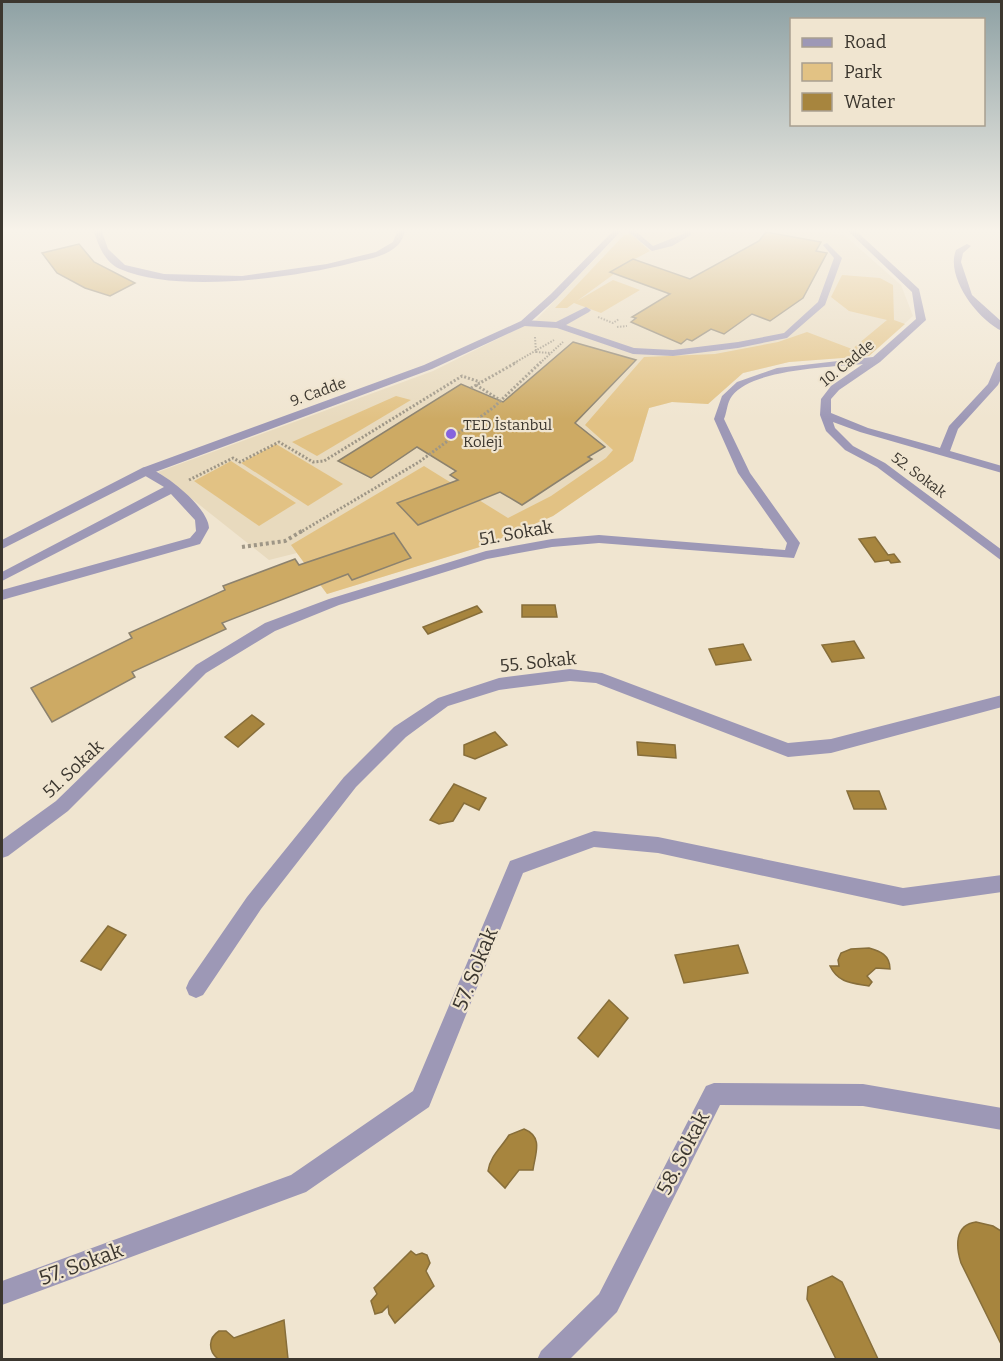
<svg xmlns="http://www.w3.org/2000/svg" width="1003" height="1361" viewBox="0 0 1003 1361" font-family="Bitter,serif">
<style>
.built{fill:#e8dabe}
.green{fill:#e2c284}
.water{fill:#a7853e;stroke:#876e3a;stroke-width:1.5}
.building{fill:#cdaa64;stroke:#8c826e;stroke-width:1.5}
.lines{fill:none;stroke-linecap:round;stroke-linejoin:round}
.path-far2{stroke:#9e9686;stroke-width:2;stroke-dasharray:1.5 1.5;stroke-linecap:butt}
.path-far1{stroke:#9e9686;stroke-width:3;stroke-dasharray:2 2;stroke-linecap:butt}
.path{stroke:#9e9686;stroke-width:4;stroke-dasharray:3 3;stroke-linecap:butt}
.lane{fill:#9d98b6;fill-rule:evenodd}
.street{fill:#9d98b6;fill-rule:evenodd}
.poi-dot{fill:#8663de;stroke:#f0e5d0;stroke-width:2}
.labels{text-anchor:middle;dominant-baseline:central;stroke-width:4.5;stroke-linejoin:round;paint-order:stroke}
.far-street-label{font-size:15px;fill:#3c372f;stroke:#f0e5d0}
.far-poi-label{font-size:15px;fill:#3c372f;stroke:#f0e5d0;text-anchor:start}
.street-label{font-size:18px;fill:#3c372f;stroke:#f0e5d0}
.near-street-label{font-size:21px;fill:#3c372f;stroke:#f0e5d0}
</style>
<rect width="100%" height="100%" fill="#f0e5d0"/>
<path class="built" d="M624 229H790L844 235 901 285 913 316 869 356 789 362 743 373 708 404 672 402 649 408 633 461 553 516 483 546 327 594 297 553 269 560 158 472 433 371 536 320Z"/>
<g class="green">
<path d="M631 234 650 251 610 272 614 274 577 301 613 280 640 290 601 313 574 303 567 308H555L624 235Z"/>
<path d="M842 275 880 278 893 285 894 320 905 324 869 356 789 362 743 373 708 404 672 402 649 408 633 461 553 516 483 546 327 594 291 545 424 466 508 518 551 496 606 458 613 450 585 425 644 357 715 354 778 342 807 332 852 349 887 320 849 311 831 297Z"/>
<path d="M396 396 411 400 317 456 292 442Z"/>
<path d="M276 444 343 484 308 506 241 463Z"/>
<path d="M231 461 296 503 259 526 194 481Z"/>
</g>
<g class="water">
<path d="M875 537 888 555 894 554 900 562 891 563 889 560 875 562 859 539Z"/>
<path d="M522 605H555L557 617H522Z"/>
<path d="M477 606 482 612 428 634 423 627Z"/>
<path d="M854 641 864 658 832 662 822 645Z"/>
<path d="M743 644 751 660 716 665 709 649Z"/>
<path d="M252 715 264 724 238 747 225 737Z"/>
<path d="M495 732 507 745 475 759 464 755V745Z"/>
<path d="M637 742 675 745 676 758 638 755Z"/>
<path d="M454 784 486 798 479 810 464 803 453 821 439 824 430 820Z"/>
<path d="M847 791H879L886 809H854Z"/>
<path d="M108 926 126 935 101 970 81 961Z"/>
<path d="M738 945 748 973 684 983 675 955Z"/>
<path d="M869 948C880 951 890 955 890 969L876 968 867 976 872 982 869 986C852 983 838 983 830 966H839L838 960 841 953 851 949Z"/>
<path d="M609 1000 628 1018 598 1057 578 1038Z"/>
<path d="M524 1129C544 1137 535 1154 533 1170H519L505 1188 488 1171C490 1156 502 1147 509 1135Z"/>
<path d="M976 1222 993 1226 1001 1231V1344L961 1263C956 1247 954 1225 976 1222Z"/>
<path d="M411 1251 416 1255 422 1253 427 1255 430 1263 426 1271 434 1286 395 1323 389 1314 388 1306 382 1312 375 1314 371 1301 377 1294 374 1288Z"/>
<path d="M832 1276 842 1282 878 1359H836L807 1299 808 1287Z"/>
<path d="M284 1320 288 1359H218C208 1351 208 1338 219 1331H226L234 1338Z"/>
</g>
<g class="building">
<path d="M766 232 821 242 816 251 827 253 803 298 770 321 752 314 724 334 711 329 692 341 687 339 681 344 631 322 636 318 632 317 670 294 610 272 633 259 690 279 759 241Z"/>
<path d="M79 244 94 262 135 283 110 296 85 288 57 273 42 253Z"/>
<path d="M573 342 636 360 575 423 605 447 588 457 592 459 522 505 500 492 418 525 397 503 458 480 450 475 456 471 417 447 371 478 338 461 461 384 503 402Z"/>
<path d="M394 533 411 558 352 580 348 574 222 623 226 629 132 672 135 677 52 722 31 688 132 638 129 633 225 590 223 586 295 559 299 565Z"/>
</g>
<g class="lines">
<g class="path-far2">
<path d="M598 317 613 323 619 319"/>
<path d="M617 327 627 326"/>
<path d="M535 337 536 352 551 353"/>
<path d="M514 363 554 340"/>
<path d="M540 363 563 342"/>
</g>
<g class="path-far1">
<path d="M476 385 500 400"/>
<path d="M471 388 517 362"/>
<path d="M189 480 233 458 240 462 279 442 313 462 324 461 462 376 480 382"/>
<path d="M299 533 419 462 494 407 541 362"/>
</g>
<path class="path" d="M242 547 285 541 302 531"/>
<g class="lane">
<path d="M625 229H633L653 246 683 234 682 229H690L691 235 672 246 652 251Z"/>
<path d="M827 243 842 258 825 305 787 338 738 348 673 356 633 354 557 328 524 326 519 323 524 320 556 322 586 307 591 310 589 312 566 325 634 348 673 350 738 342 784 333 818 302 834 258 823 245Z"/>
<path d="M146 467C165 473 208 507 209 528L200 544 2 600V590L190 538 196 531 195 520 171 494 2 581V572L164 487 142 474V468Z"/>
</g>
<g class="street">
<path d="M93 229H101L108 249 125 265 164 274 242 276 327 264 376 252 393 242 398 229H406C404 234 402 241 398 245 386 257 367 259 352 263 293 278 177 294 120 269 104 262 98 244 93 229Z"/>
<path d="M615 229H623L557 298 527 325 432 369 150 474 2 549V540L142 468 424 365 521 321 551 294Z"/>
<path d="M846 229H854L919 289 926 320 880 362 839 390 831 399V413L868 428 940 448 949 426 988 384 997 363 1002 360V377L998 385 958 429 950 451 1002 466V473L860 432 833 422 835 428 853 446 885 463 1002 550V561L877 467 845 450 826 431 820 415 821 399 831 386 863 364C831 367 752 369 732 396 727 402 727 412 724 419L750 473 800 543 794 558 599 543 552 547 487 559 339 605 275 631 206 673 68 811 8 856 2 858V840L56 801 196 665 265 623 329 599 486 551 552 539 599 535 785 550 787 543 738 473 714 419 722 396 737 382 777 368 873 357 916 319 912 292Z"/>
<path d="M967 244 971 246 963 253 961 262 972 295 1002 322V331C978 320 945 277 956 250Z"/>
<path d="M570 669 602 673 788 743 831 739 1002 695V707L831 753 788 757 596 683 570 681 499 690 448 706 406 737 356 787 261 909 203 995 196 998 189 995 186 988 189 981 247 897 344 777 394 727 438 698 499 678Z"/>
<path d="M594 831 658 837 903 888 1002 875V892L903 906 658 853 594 847 523 873 429 1107 306 1192 2 1305V1281L291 1175 413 1091 510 861Z"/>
<path d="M714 1083 863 1084 1002 1108V1130L863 1106 720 1105 617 1312 569 1360H537L541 1351 599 1294 706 1086Z"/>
</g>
</g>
<linearGradient id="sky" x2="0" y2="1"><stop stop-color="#8ea1a4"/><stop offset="0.55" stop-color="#f8f3ea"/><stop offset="1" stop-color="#f8f3ea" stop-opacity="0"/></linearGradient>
<rect width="1003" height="419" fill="url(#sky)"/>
<circle class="poi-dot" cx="451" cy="434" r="6"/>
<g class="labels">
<g class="far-street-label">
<text transform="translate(847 363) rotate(-39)">10. Cadde</text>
<text transform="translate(318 392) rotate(-20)">9. Cadde</text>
<text transform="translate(919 475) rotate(37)">52. Sokak</text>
</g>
<g class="far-poi-label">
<text x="463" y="425">TED İstanbul<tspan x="463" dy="17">Koleji</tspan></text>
</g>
<g class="street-label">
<text transform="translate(516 533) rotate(-10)">51. Sokak</text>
<text transform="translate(538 662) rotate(-6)">55. Sokak</text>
<text transform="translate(73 769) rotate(-43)">51. Sokak</text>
</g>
<g class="near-street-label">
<text transform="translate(475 969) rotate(-68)">57. Sokak</text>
<text transform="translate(683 1153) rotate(-63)">58. Sokak</text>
<text transform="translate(81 1264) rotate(-20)">57. Sokak</text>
</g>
</g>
<rect width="1003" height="1361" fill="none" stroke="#3c372f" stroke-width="6"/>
<rect x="790" y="18" width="195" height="108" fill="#f0e5d0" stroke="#a89f90" stroke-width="1.5"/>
<rect x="802" y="38" width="30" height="9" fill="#9d98b6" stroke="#a89f90" stroke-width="1.5"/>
<text x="844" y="48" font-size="18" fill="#3c372f">Road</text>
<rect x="802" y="63" width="30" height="18" fill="#e2c284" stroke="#a89f90" stroke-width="1.5"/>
<text x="844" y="78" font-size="18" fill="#3c372f">Park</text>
<rect x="802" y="93" width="30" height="18" fill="#a7853e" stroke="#a89f90" stroke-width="1.5"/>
<text x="844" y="108" font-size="18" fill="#3c372f">Water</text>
</svg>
